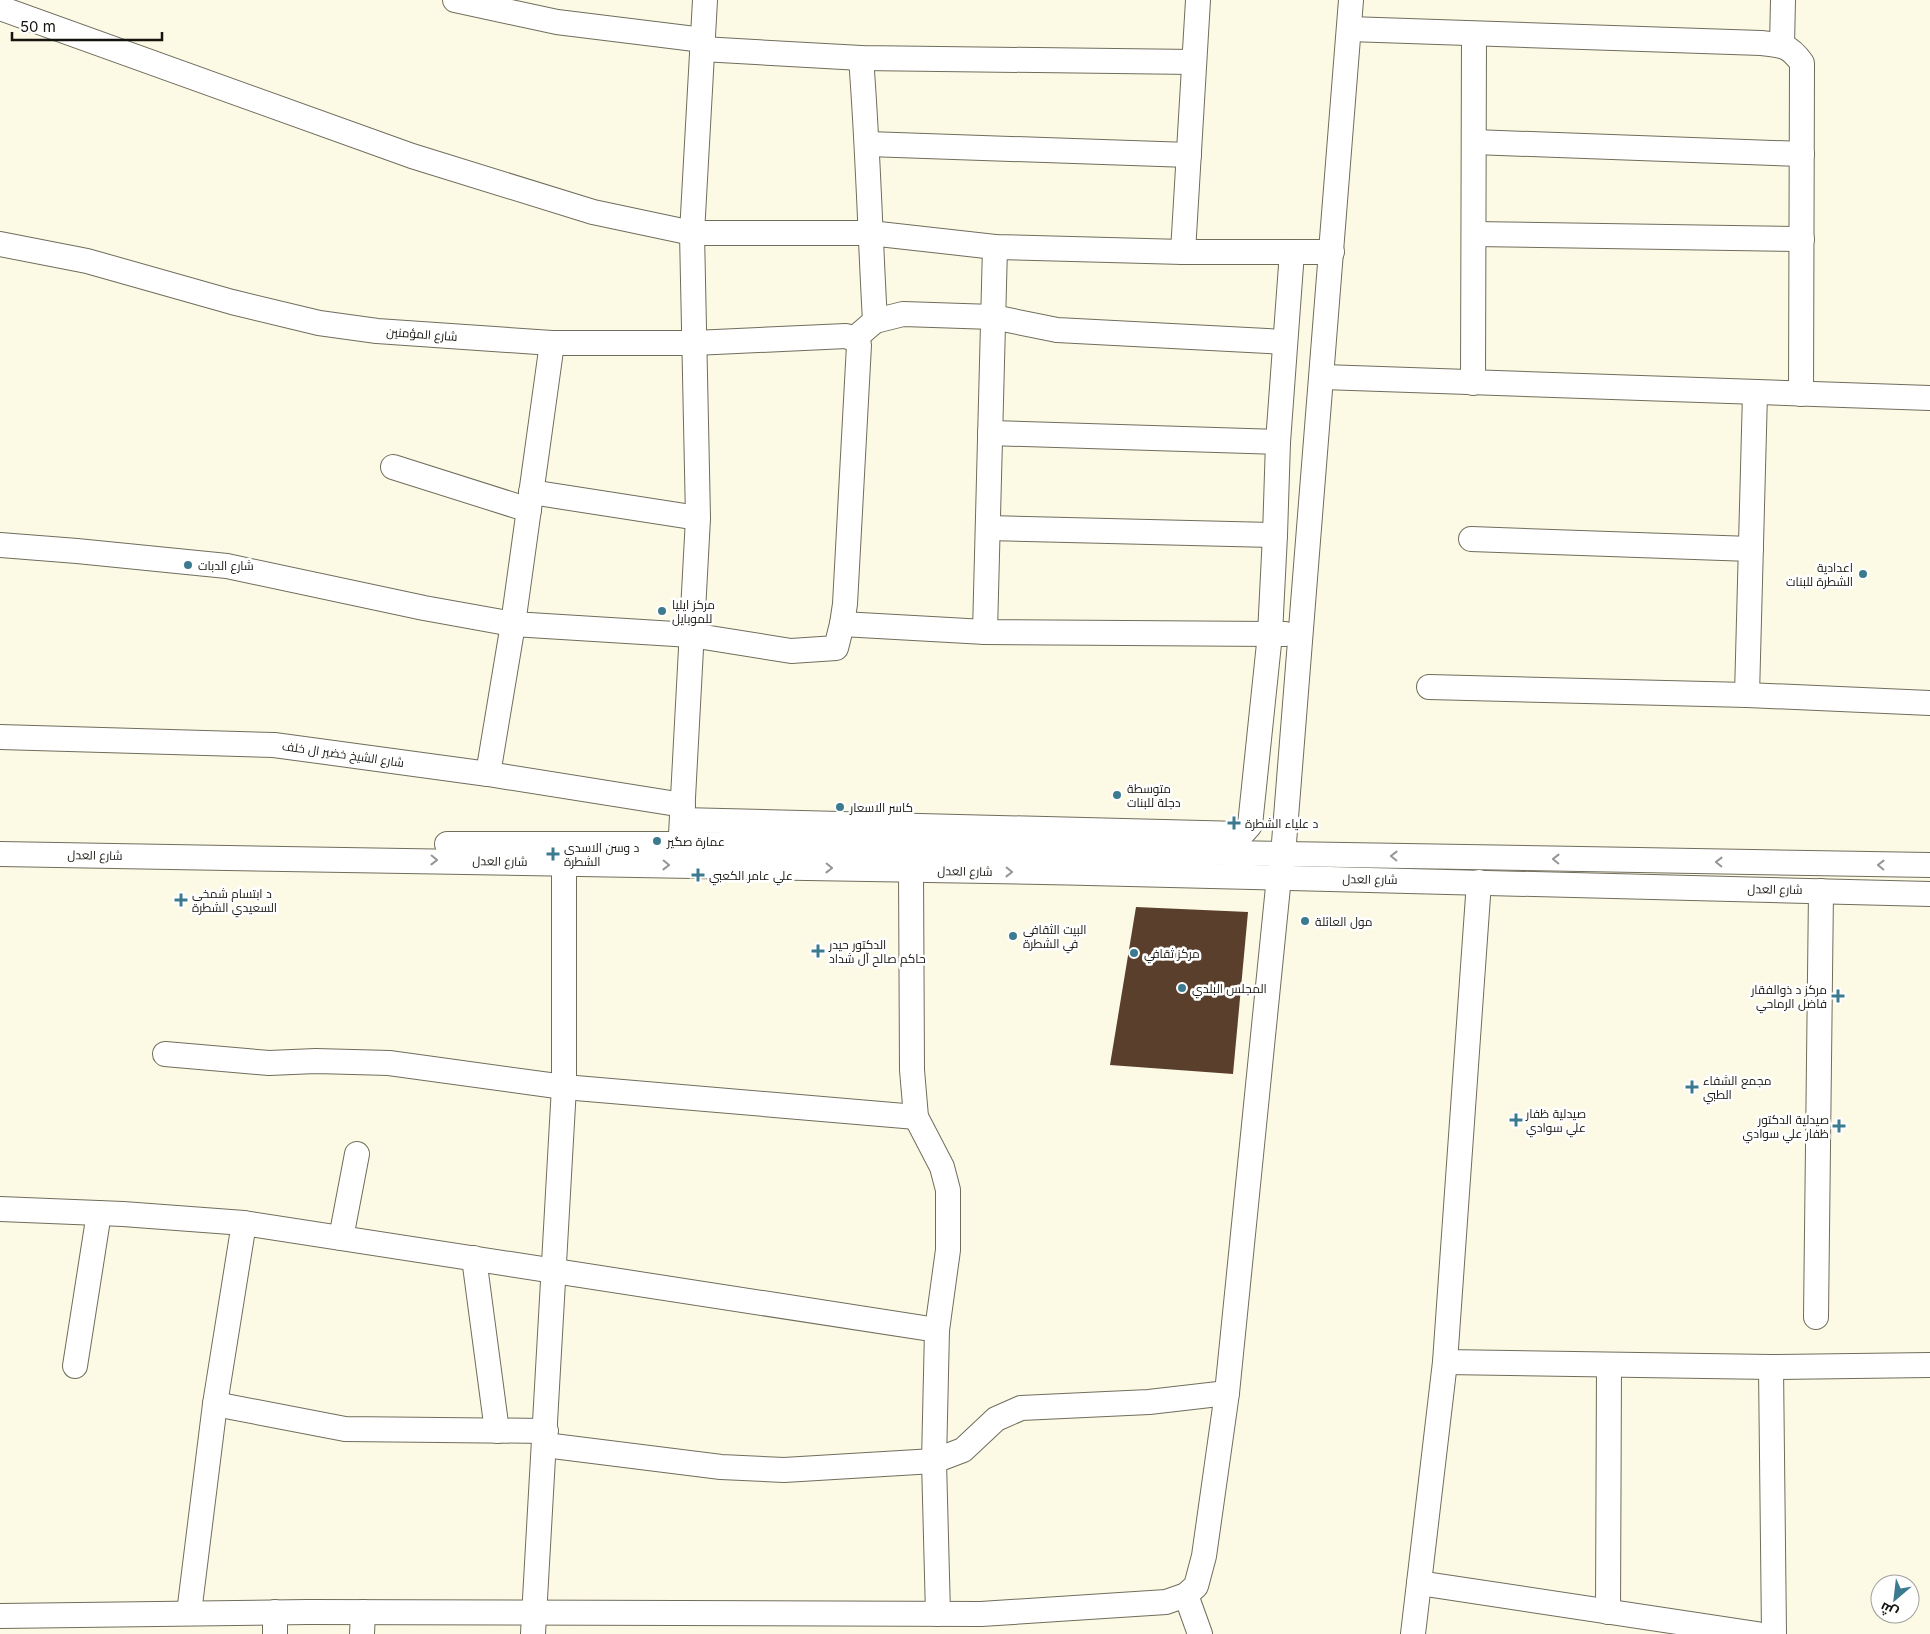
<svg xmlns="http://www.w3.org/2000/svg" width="1930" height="1634" viewBox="0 0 1930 1634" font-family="Inter,Cairo,sans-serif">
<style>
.building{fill:#593f2c}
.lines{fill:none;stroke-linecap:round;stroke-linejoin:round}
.minor-casing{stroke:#706d5c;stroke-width:26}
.minor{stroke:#fff;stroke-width:24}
.oneway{stroke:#969592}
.poi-dot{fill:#3c7a90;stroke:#fff;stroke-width:2}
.labels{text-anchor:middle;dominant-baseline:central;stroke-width:5;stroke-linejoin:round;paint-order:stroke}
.street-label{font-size:12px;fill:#15130d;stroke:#fff}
.poi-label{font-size:12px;fill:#15130d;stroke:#fff;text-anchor:start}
</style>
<rect width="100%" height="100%" fill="#fcf9e5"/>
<path class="building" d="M1136 907 1248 912 1233 1074 1110 1065Z"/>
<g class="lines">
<g class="minor-casing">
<g id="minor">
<path d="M455 0 557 22 703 40"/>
<path d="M0 8 412 156 593 212 692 233H870L995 247 1183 252H1332"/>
<path d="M1349 29 1761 43C1782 45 1789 45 1802 63L1801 394"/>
<path d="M1782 45 1783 0"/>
<path d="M702 49 861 58 1194 62"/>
<path d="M861 58C868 146 870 234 875 321"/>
<path d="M1474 142 1802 154"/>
<path d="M868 144 1189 155"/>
<path d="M1474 234 1802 239"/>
<path d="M0 244 87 261 232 302 319 323 377 331 552 343H694L846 336 854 339"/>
<path d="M1183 252 1198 0"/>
<path d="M854 339 875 321 903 314 993 317 1057 330 1285 342"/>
<path d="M1323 377 1930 398"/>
<path d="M1473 383 1474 34"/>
<path d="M990 433 1278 442"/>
<path d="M393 467 529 510"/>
<path d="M531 492 698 518"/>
<path d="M988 528 1275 535"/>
<path d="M1471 539 1751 549"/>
<path d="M0 545 77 551 227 566 424 608 513 624 691 635 791 651 836 648 842 624 845 604 859 345 854 339"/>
<path d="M842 624 985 632 1285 634"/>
<path d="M985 632 995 247"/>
<path d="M1429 687 1747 695 1930 703"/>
<path d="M1747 695 1755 393"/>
<path d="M0 737 274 745 488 774 683 805"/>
<path d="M488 774 513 624 552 343"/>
<path d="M682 820 1242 834 1250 825 1270 634 1275 535 1278 442 1292 252"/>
<path d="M681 835 698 518 692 233 705 0"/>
<path d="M447 844H699L1930 865"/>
<path d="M0 854C643 862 1287 876 1930 894"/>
<path d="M911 870 912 1070 916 1117 942 1167 948 1190V1250L937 1330 934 1461 938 1614"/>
<path d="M165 1054 269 1063 316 1061 389 1063 564 1087 916 1117"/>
<path d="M0 1209 123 1214 244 1223 937 1330"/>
<path d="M341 1238 357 1154"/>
<path d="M474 1258 497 1431"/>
<path d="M1816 1317 1821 891"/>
<path d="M1445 1362 1771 1367 1930 1365"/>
<path d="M75 1366 99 1213"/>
<path d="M1771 1367 1774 1634"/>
<path d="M215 1404 345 1429 546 1431"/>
<path d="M545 1445 721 1467 784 1470 934 1461 963 1450 996 1419 1021 1408 1149 1402 1227 1393"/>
<path d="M1419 1583 1757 1634"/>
<path d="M1186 1595 1200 1634"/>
<path d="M275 1612V1634"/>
<path d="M1608 1612 1609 1366"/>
<path d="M189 1613 215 1404 244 1223"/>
<path d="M0 1616 308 1612 981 1614 1166 1602 1186 1595 1196 1586 1204 1556 1227 1393 1279 877 1283 855 1351 0"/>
<path d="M362 1634 363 1612"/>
<path d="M533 1634 564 1087V863"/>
<path d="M1413 1634 1445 1362 1479 882"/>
</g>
</g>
<use href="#minor" class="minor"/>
</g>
<defs><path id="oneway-chevron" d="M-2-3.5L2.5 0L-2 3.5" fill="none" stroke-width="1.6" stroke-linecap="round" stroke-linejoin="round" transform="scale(1.25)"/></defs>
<g class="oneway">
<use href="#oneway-chevron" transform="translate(1394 856) rotate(-179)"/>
<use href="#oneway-chevron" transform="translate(1556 859) rotate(-179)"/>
<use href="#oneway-chevron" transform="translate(434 860) rotate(1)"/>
<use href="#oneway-chevron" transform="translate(1719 862) rotate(-179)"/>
<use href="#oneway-chevron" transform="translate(666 865) rotate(1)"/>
<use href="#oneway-chevron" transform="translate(1881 865) rotate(-179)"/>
<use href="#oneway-chevron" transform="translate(829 868) rotate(1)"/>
<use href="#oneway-chevron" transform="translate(1009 872) rotate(1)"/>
</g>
<g class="poi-dot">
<circle cx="188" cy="565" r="5"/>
<circle cx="1863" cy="574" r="5"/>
<circle cx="662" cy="611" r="5"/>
<circle cx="1117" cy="795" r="5"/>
<circle cx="840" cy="807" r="5"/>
<path d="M1231.5 815.5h5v5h5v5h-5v5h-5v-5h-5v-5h5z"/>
<circle cx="657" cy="841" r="5"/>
<path d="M550.5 846.5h5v5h5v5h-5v5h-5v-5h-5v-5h5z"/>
<path d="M695.5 867.5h5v5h5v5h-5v5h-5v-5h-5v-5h5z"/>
<path d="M178.5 892.5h5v5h5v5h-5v5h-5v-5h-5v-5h5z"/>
<circle cx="1305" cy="921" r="5"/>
<circle cx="1013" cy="936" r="5"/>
<path d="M815.5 943.5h5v5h5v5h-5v5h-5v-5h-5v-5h5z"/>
<circle cx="1134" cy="953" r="5"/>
<circle cx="1182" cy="988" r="5"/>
<path d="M1835.5 988.5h5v5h5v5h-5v5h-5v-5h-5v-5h5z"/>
<path d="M1689.5 1079.5h5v5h5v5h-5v5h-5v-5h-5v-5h5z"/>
<path d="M1513.5 1112.5h5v5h5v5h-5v5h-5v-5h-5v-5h5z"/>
<path d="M1836.5 1118.5h5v5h5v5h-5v5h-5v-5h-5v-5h5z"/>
</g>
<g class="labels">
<g class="street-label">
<text transform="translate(422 334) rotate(4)">شارع المؤمنين</text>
<text transform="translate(343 754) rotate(8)">شارع الشيخ خضير ال خلف</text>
<text transform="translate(95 855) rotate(1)">شارع العدل</text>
<text transform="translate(500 861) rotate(1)">شارع العدل</text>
<text transform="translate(965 871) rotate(1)">شارع العدل</text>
<text transform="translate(1370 879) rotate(1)">شارع العدل</text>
<text transform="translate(1775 889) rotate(1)">شارع العدل</text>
</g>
<g class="poi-label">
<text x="198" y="565">شارع الدبات</text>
<text x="1853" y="567" text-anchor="end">اعدادية<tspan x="1853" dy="14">الشطرة للبنات</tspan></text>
<text x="672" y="604">مركز ايليا<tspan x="672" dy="14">للموبايل</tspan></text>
<text x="1127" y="788">متوسطة<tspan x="1127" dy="14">دجلة للبنات</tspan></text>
<text x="850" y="807">كاسر الاسعار</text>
<text x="1245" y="823">د علياء الشطرة</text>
<text x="667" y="841">عمارة صگير</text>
<text x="564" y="847">د وسن الاسدي<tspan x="564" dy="14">الشطرة</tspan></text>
<text x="709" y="875">علي عامر الكعبي</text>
<text x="192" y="893">د ابتسام شمخي<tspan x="192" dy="14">السعيدي الشطرة</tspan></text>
<text x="1315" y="921">مول العائلة</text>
<text x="1023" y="929">البيت الثقافي<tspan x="1023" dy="14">في الشطرة</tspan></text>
<text x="829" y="944">الدكتور حيدر<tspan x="829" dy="14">حاكم صالح آل شداد</tspan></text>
<text x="1144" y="953">مركز ثقافي</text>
<text x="1192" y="988">المجلس البلدي</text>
<text x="1827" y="989" text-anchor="end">مركز د ذوالفقار<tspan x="1827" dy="14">فاضل الرماحي</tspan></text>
<text x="1703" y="1080">مجمع الشفاء<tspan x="1703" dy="14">الطبي</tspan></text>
<text x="1526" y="1113">صيدلية ظفار<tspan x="1526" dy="14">علي سوادي</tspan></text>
<text x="1829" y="1119" text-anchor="end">صيدلية الدكتور<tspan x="1829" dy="14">ظفار علي سوادي</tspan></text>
</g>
</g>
<g transform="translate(1895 1599) rotate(208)"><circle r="24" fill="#ffffff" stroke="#a1a19e"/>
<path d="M0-4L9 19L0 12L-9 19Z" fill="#3c7a90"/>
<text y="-8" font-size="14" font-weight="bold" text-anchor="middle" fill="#15130d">ش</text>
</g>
<path d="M12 32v8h150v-8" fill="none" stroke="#15130d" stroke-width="2.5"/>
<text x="20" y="32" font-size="15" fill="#15130d" stroke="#ffffff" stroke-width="4" paint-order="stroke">50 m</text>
</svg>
